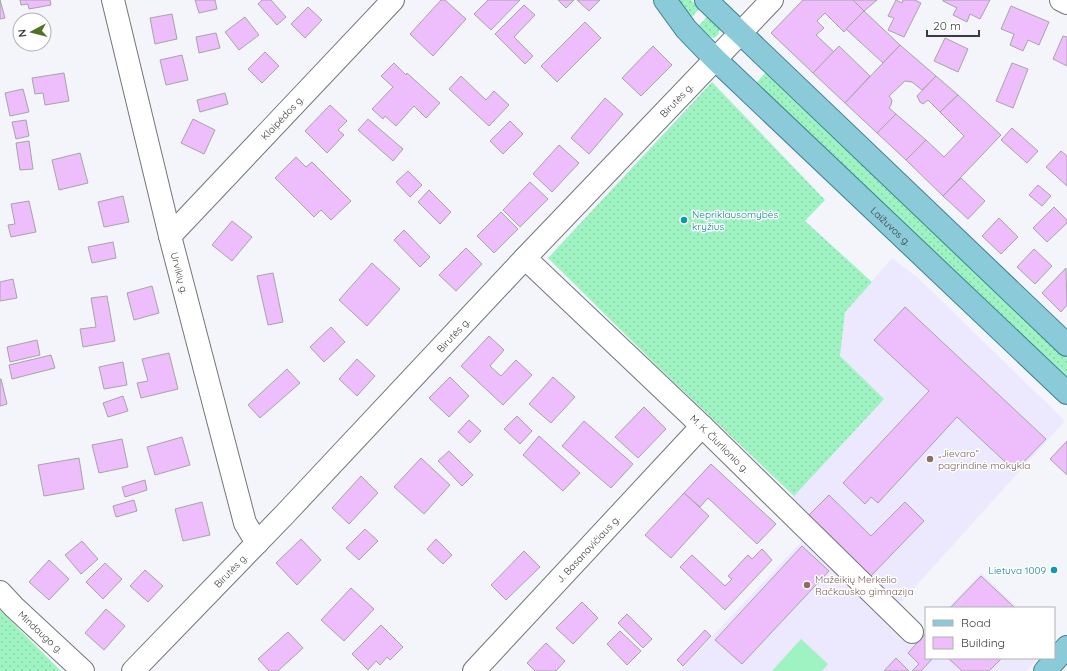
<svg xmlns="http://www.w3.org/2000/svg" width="1067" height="671" viewBox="0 0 1067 671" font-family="Quicksand,sans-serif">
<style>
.education{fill:#ece8fe}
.grass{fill:url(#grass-dots)}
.pitch{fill:#9ff3c2}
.building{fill:#edbdfc;stroke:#a7a4a8}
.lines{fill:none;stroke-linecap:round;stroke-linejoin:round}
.minor-casing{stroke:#74767a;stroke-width:24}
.major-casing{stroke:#3d8192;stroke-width:24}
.minor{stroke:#fff;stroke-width:22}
.major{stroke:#8bcad9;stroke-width:22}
.culture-dot{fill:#0f9aa8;stroke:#fff;stroke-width:1.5}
.education-dot{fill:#8d6e63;stroke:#fff;stroke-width:1.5}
.labels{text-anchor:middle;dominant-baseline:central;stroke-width:3;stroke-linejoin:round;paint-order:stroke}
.street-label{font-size:10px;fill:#3b3c3e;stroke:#fff}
.culture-label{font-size:10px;fill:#0d838f;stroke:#fff;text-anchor:start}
.education-label{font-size:10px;fill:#785e54;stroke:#fff;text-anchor:start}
</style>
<defs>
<pattern id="grass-dots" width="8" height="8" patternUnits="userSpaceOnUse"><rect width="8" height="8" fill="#9ff3c2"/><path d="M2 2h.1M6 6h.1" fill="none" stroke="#8ad1a8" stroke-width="1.8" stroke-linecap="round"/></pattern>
</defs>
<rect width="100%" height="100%" fill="#f3f5fa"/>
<g class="education">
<path d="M892 258 918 278 1065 421 896 608 787 502 883 399 840 356 845 312Z"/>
<path d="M805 538 914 644 926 632V658H1038L1026 671H680Z"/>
<path d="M981 573 1018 608H948Z"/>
</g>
<g class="grass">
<path d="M675 0H691L700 8 690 19Z"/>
<path d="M708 16 720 29 718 35 714 38 708 36 698 26Z"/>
<path d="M766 72 1067 358V379L756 83Z"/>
<path d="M712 82 825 200 805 221 872 282 845 312 840 356 884 399 794 496 659 368 548 258Z"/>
<path d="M0 610 61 671H0Z"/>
</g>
<path class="pitch" d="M801 639 828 664 822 671H772Z"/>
<g class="building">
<path d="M0 0 5 18 0 19Z"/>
<path d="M20 0H50L51 5 29 9 28 4 21 5Z"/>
<path d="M195 0H215L217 9 199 13Z"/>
<path d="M262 0H271L286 17 277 25 258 4Z"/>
<path d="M441 0H445L466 19 433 56 410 34Z"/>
<path d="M488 0H520L491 30 474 14Z"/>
<path d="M558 0H574L566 8Z"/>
<path d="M577 0H600L589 11Z"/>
<path d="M803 0H853L864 11 844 32 825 13 817 21 824 28 816 35 834 52 813 73 771 33Z"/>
<path d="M853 0H877L864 11Z"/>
<path d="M896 0 902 3 903 0H915L921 3 904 37 888 30 894 18 888 16Z"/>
<path d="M943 0H990L980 19 970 14 967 22 953 15 957 8 943 1Z"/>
<path d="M524 5 535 15 514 37 533 56 525 64 495 34Z"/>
<path d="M1011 6 1049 22 1039 45 1028 40 1023 51 1010 45 1014 34 1001 29Z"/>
<path d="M308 7 322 20 305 38 291 24Z"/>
<path d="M864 11 900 45 883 63 846 29Z"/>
<path d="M172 14 177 39 155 44 150 18Z"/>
<path d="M245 17 259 35 239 50 225 32Z"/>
<path d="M585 22 601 38 557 82 541 66Z"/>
<path d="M216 33 220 48 199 53 196 37Z"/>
<path d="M1063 36 1067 37V66L1053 59Z"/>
<path d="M945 38 968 49 958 72 934 61Z"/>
<path d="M900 45 936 76 922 90 912 82 905 81 889 96 892 100 891 105 889 108 896 114 877 133 845 103Z"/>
<path d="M653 46 672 65 641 96 622 78Z"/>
<path d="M839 46 870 76 845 103 813 73Z"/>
<path d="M265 52 279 66 262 83 248 69Z"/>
<path d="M182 55 188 80 166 85 160 60Z"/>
<path d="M394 63 406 75 407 73 440 103 426 118 414 106 396 126 385 116 383 119 372 109 393 87 381 76Z"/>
<path d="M1012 63 1028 69 1013 108 996 101Z"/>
<path d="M64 73 69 101 45 105 43 93 35 94 32 78Z"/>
<path d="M461 76 486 100 494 91 509 105 489 126 449 89Z"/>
<path d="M936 76 958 95 940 112 928 100 923 104 920 102 917 96Z"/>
<path d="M23 89 29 112 10 116 5 93Z"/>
<path d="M225 93 228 104 200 112 197 100Z"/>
<path d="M958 95 1001 135 943 196 906 160 926 140 944 157 964 136 940 112Z"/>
<path d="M605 98 623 114 589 154 571 138Z"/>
<path d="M330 105 347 121 338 130 344 135 327 153 305 131Z"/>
<path d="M896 114 926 140 906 160 877 133Z"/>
<path d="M193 119 215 130 204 154 181 143Z"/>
<path d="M368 119 403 149 393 161 358 130Z"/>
<path d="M26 120 29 136 16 139 12 122Z"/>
<path d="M510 121 523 134 503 154 490 141Z"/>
<path d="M1012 128 1038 151 1027 163 1001 140Z"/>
<path d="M29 141 33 169 20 170 16 143Z"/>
<path d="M559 145 579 163 552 192 533 174Z"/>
<path d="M1061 151 1067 156V186L1046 167Z"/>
<path d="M80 153 88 183 59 190 52 160Z"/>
<path d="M296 157 306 167 312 162 351 201 331 220 321 210 314 217 275 178Z"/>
<path d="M408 171 422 185 410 197 396 182Z"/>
<path d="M961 178 985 201 968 219 943 196Z"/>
<path d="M530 182 548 199 520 227 503 210Z"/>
<path d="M1038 185 1051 196 1042 206 1029 195Z"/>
<path d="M429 190 451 212 440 224 418 202Z"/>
<path d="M123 196 129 222 104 227 98 202Z"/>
<path d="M29 201 36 232 11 237 8 225 15 224 11 204Z"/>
<path d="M1054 207 1067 220V223L1047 242 1033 228Z"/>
<path d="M501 212 518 229 494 253 477 236Z"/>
<path d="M999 218 1018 237 1001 254 982 236Z"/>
<path d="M232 221 252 237 232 261 212 245Z"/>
<path d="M404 230 430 257 420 267 394 240Z"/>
<path d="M113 242 116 258 92 263 88 247Z"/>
<path d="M466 248 482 264 456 291 439 275Z"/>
<path d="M1034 249 1052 266 1035 284 1017 267Z"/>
<path d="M372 263 400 289 367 326 339 300Z"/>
<path d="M1066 268 1067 305 1061 312 1042 293Z"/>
<path d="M273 273 283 322 268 325 257 276Z"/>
<path d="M13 279 17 298 0 301V282Z"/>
<path d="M152 286 159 313 134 320 127 293Z"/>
<path d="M107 296 115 341 83 347 80 329 96 327 91 298Z"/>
<path d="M905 307 1046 439 1015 471 957 417 878 503 871 497 865 504 843 483 929 391 874 340Z"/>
<path d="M331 327 345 342 324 362 310 347Z"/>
<path d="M489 336 504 350 490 366 501 376 516 360 532 375 503 405 461 366Z"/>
<path d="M37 340 40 355 10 362 7 347Z"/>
<path d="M169 353 178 389 141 398 137 383 148 381 142 359Z"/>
<path d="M51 355 55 368 12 379 9 365Z"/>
<path d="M357 359 375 376 357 396 339 379Z"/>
<path d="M123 362 127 385 104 389 99 367Z"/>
<path d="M287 369 300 383 260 418 248 405Z"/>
<path d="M450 377 469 396 449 417 429 398Z"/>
<path d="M553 377 575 397 551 423 529 404Z"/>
<path d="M0 379H1L7 404 0 406Z"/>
<path d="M123 396 128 411 108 417 103 403Z"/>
<path d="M644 407 666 429 638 458 615 437Z"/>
<path d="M517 416 532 431 520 444 504 429Z"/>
<path d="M469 420 481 431 470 443 458 432Z"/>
<path d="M584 421 633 464 611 488 562 446Z"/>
<path d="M539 436 580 473 563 491 523 455Z"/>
<path d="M182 437 190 465 155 475 147 447Z"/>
<path d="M122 439 128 467 99 473 92 445Z"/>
<path d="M1067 441V475L1050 459Z"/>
<path d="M449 451 473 475 462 486 438 461Z"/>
<path d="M79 458 84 489 44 496 38 465Z"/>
<path d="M421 458 450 485 424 514 394 487Z"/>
<path d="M711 464 776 524 757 544 708 498 700 507 684 493Z"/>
<path d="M361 476 378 493 349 524 332 508Z"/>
<path d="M145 480 147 490 125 497 122 487Z"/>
<path d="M684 493 709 516 671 558 645 535Z"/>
<path d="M829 495 871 536 905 502 924 521 868 579 806 518Z"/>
<path d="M134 500 137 511 116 517 113 506Z"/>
<path d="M202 502 210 535 183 541 175 509Z"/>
<path d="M365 529 378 541 359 560 346 548Z"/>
<path d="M301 539 321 560 297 585 276 563Z"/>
<path d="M436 539 452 555 443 564 427 549Z"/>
<path d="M82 541 98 559 81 574 65 555Z"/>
<path d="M802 546 829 571 742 664 715 640Z"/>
<path d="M762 549 772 560 725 610 680 567 692 555 725 586 732 579 728 576 748 555 752 559Z"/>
<path d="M524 551 540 567 506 600 491 585Z"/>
<path d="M49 560 69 579 49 600 29 582Z"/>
<path d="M105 563 122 579 103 599 86 582Z"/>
<path d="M145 570 163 586 148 602 130 586Z"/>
<path d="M981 576 1015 608H950Z"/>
<path d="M351 588 374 609 344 641 321 620Z"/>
<path d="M582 602 598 618 573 644 556 628Z"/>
<path d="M106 609 125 626 104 650 85 633Z"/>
<path d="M627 614 652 639 643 648 618 623Z"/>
<path d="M381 625 403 647 390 660 387 657 380 665 376 661 368 670 352 654Z"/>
<path d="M705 630 711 636 683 666 677 660Z"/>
<path d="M620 631 641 651 627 665 607 644Z"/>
<path d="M288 632 303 648 278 671H269L258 659Z"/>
<path d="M926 633V658H933L921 671H912L919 664 908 653Z"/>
<path d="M546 643 565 661 556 671H535L527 663Z"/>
<path d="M896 658 909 671H884Z"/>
<path d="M948 658H1002L989 671H962Z"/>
</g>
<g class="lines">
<g class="minor-casing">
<g id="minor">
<path id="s1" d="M113 0 170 236 245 523 257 543"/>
<path d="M1061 0 1067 3"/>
<path id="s2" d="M170 236 393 0"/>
<path id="s3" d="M525 258 702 426 912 632"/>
<path id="s4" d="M0 592 14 607 83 671"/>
<path id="s5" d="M133 671 286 513 525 258 772 0"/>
<path id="s6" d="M474 671 702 426"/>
</g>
</g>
<g class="major-casing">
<g id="major">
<path id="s7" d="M665 0 686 29 715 59 1067 393"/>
<path d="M706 0 1067 345"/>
<path d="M1045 671 1067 647"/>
</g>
</g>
<use href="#minor" class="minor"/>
<use href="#major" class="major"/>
</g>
<g class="culture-dot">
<circle cx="684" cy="220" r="4"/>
<circle cx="1054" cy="570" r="4"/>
</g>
<g class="education-dot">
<circle cx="930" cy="459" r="4"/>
<circle cx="807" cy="585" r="4"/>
</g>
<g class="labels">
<g class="street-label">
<text stroke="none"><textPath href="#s5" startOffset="788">Birutės g.</textPath></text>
<text stroke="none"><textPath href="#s2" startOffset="163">Klaipėdos g.</textPath></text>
<text stroke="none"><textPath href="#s7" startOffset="320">Laižuvos g.</textPath></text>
<text stroke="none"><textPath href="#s1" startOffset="281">Urvikių g.</textPath></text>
<text stroke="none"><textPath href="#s5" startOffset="464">Birutės g.</textPath></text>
<text stroke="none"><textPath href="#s3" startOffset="269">M. K. Čiurlionio g.</textPath></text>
<text stroke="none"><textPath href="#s6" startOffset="167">J. Basanavičiaus g.</textPath></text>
<text stroke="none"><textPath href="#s5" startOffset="140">Birutės g.</textPath></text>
<text stroke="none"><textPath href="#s4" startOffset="57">Mindaugo g.</textPath></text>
</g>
<g class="culture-label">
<text x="692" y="214">Nepriklausomybės<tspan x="692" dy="12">kryžius</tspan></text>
<text x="1046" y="570" text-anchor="end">Lietuva 1009</text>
</g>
<g class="education-label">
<text x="938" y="453">„Jievaro“<tspan x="938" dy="12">pagrindinė mokykla</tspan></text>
<text x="815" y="579">Mažeikių Merkelio<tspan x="815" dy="12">Račkausko gimnazija</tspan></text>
</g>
</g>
<rect x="925" y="607" width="130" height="52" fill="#ffffff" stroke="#b1b1b2"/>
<rect x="933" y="620" width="20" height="6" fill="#8bcad9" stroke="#b1b1b2"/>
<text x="961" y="627" font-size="12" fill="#3b3c3e">Road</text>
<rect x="933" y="637" width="20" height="12" fill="#edbdfc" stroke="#b1b1b2"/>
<text x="961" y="647" font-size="12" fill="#3b3c3e">Building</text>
<g transform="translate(32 32) rotate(263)"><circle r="19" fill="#ffffff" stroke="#b1b1b2"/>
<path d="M0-3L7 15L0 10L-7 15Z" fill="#527126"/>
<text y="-6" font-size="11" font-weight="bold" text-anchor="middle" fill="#3b3c3e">N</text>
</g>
<path d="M927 30v6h52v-6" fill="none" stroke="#3b3c3e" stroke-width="2"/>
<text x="933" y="30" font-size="12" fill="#3b3c3e" stroke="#ffffff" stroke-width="3" paint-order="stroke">20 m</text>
</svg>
